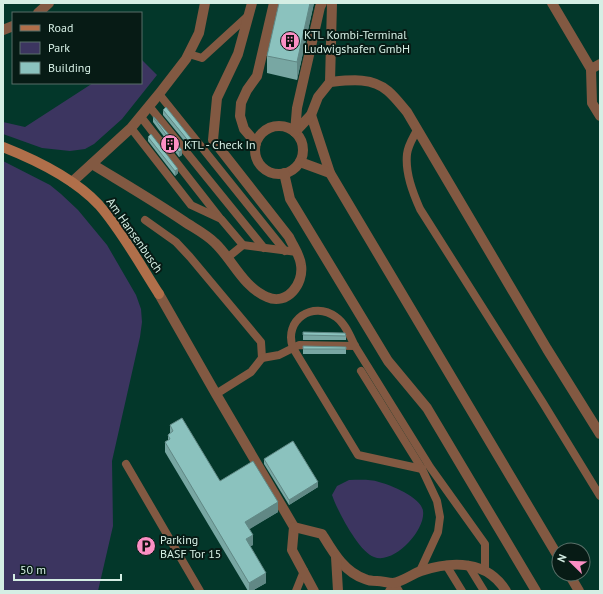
<svg xmlns="http://www.w3.org/2000/svg" width="603" height="594" viewBox="0 0 603 594" font-family="'PT Sans',sans-serif">
<style>
.green{fill:#3c3560}
.lines{fill:none;stroke-linecap:round;stroke-linejoin:round}
.lane{stroke:#825942;stroke-width:8}
.street{stroke:#825942;stroke-width:10}
.secondary{stroke:#b06f4a;stroke-width:10}
.wall{fill:#78a7a3}
.shaded-wall{fill:#618885}
.building{fill:#8bc2be;stroke:#618885}
.labels{text-anchor:middle;dominant-baseline:central;stroke-width:4;stroke-linejoin:round;paint-order:stroke}
.poi-label{font-size:12px;fill:#d5eee4;stroke:#071b15;text-anchor:start}
.street-label{font-size:12px;fill:#d5eee4;stroke:#071b15}
</style>
<rect width="100%" height="100%" fill="#03372a"/>
<g class="green">
<path d="M141 59 157 75 122 119 94 144 85 149 70 151 42 148 3 134V122L25 127 93 83H141Z"/>
<path d="M3 161 50 185 61 194 78 210 107 245 136 295 141 309 142 322 140 337 112 461 113 526 98 591H3Z"/>
<path d="M349 480C359 480 370 479 379 482 391 485 422 498 423 511 426 530 394 565 374 557 359 552 337 510 332 495L337 486Z"/>
</g>
<g class="lines">
<g class="lane">
<path d="M189 54 202 58 249 15"/>
<path d="M159 94 285 251"/>
<path d="M149 106 264 248"/>
<path d="M141 117 219 217"/>
<path d="M131 128 191 205 221 219 243 245 297 252"/>
<path d="M417 130C413 138 408 145 407 154 405 173 413 193 420 209L543 403 600 496"/>
<path d="M145 220 176 242 190 257 261 342 262 358 251 372 216 394"/>
<path d="M227 258 243 245"/>
<path d="M262 358 279 355 299 345 355 346"/>
<path d="M361 371 422 469 437 501 440 517 438 532 420 571"/>
<path d="M126 464 200 591"/>
<path d="M422 469 358 455 293 348C283 320 313 300 336 317 345 323 350 336 355 346L430 467 485 544V570"/>
<path d="M446 565 462 591"/>
<path d="M468 565 484 591"/>
<path d="M296 591 304 571"/>
<path d="M389 591 394 583 399 591"/>
</g>
<g class="street">
<path d="M552 3 591 69 592 103 600 116"/>
<path d="M38 13 49 3"/>
<path d="M3 30 13 26"/>
<path d="M591 69 600 64"/>
<path d="M330 82 332 3"/>
<path d="M311 115 330 173 559 558"/>
<circle cx="279" cy="150" r="24"/>
<path d="M295 132 311 115 318 97 330 82C350 80 372 77 388 91 395 97 401 105 407 112L547 349 600 434"/>
<path d="M295 132 297 108 320 7 322 3"/>
<path d="M256 143 244 129 240 116 241 103 247 90 257 76 274 3"/>
<path d="M300 162 330 173"/>
<path d="M92 164C123 183 154 201 185 222 194 228 206 234 215 243 232 259 243 287 267 297 287 306 304 284 301 265 300 255 293 246 289 237L213 140 217 98 238 54 252 3"/>
<path d="M284 173 290 199 388 361 427 408 536 591"/>
<path d="M72 182 131 128 159 94 186 59 199 33 205 3"/>
<path d="M159 294 216 394 294 527 292 550 314 591"/>
<path d="M294 527 322 534C333 552 344 572 365 579 369 581 373 581 377 581 382 581 388 583 393 583 402 582 412 574 421 571 452 561 487 560 506 591"/>
<path d="M336 557 338 591"/>
<path d="M569 574 579 591"/>
</g>
<path class="secondary" d="M3 147C36 160 75 179 99 205 121 230 141 266 159 294"/>
</g>
<g class="wall">
<path d="M279 3H314L297 80 267 73V56Z"/>
<path d="M163 110 193 146 190 148 163 115Z"/>
<path d="M153 117 182 155 179 157 153 122Z"/>
<path d="M148 137 178 173 175 176 148 141Z"/>
<path d="M303 332 346 336V340H303Z"/>
<path d="M303 346 346 347V354H303Z"/>
<path d="M170 425 220 481 278 512 249 529 253 545 250 546 266 583 252 591H248L165 452V442L168 440V435L170 433Z"/>
<path d="M264 459 318 487 289 505 264 464Z"/>
</g>
<g class="shaded-wall">
<path d="M310 3H314L297 80V62Z"/>
<path d="M193 141V146L190 148V143Z"/>
<path d="M182 150V155L179 157V152Z"/>
<path d="M178 169V173L175 176V171Z"/>
<path d="M318 482V487L289 505V500Z"/>
<path d="M278 502V512L245 532V522Z"/>
<path d="M253 535V545L246 549V539Z"/>
<path d="M266 573V583L252 591H249V583Z"/>
</g>
<g class="building">
<path d="M279 3H310L297 62 267 56Z"/>
<path d="M166 107 193 141 190 143 163 110Z"/>
<path d="M153 117H154L182 150 179 152Z"/>
<path d="M151 134 178 169 175 171 148 137Z"/>
<path d="M303 332 345 333 346 336 303 335Z"/>
<path d="M303 346 346 347V349H303Z"/>
<path d="M182 418 220 481 253 461 278 502 245 522 253 535 246 539 266 573 249 583 165 442 170 439 168 435 173 431 170 425Z"/>
<path d="M293 441 318 482 289 500 264 459Z"/>
</g>
<defs>
<g id="building-disc" transform="scale(1)"><circle r="9.5" fill="#fb8fc4" stroke="#071b15"/><path d="M-4-6H4V6H1V3H-1V6H-4ZM-2.5-4.3h1.7v1.8h-1.7ZM.8-4.3h1.7v1.8H.8ZM-2.5-1h1.7V.8h-1.7ZM.8-1h1.7V.8H.8Z" fill="#111"/></g>
<g id="parking-disc" transform="scale(1)"><circle r="9.5" fill="#fb8fc4" stroke="#071b15"/><path d="M-3.5-5.5H1a3.5 3.5 0 0 1 0 7H-1V5.5H-3.5ZM-1-3.4V-.6H.8a1.4 1.4 0 0 0 0-2.8Z" fill="#111"/></g>
</defs>
<g fill-rule="evenodd">
<use href="#building-disc" x="290" y="41"/>
<use href="#building-disc" x="170" y="144"/>
<use href="#parking-disc" x="146" y="546"/>
</g>
<g class="labels">
<g class="poi-label">
<text x="304" y="34">KTL Kombi-Terminal<tspan x="304" dy="14">Ludwigshafen GmbH</tspan></text>
<text x="184" y="144">KTL - Check In</text>
<text x="160" y="539">Parking<tspan x="160" dy="14">BASF Tor 15</tspan></text>
</g>
<g class="street-label">
<text transform="translate(135 235) rotate(55)">Am Hansenbusch</text>
</g>
</g>
<rect width="603" height="594" fill="none" stroke="#d5eee4" stroke-width="8"/>
<rect x="12" y="12" width="130" height="72" fill="#071b15" stroke="#596f68"/>
<rect x="20" y="25" width="20" height="6" fill="#b06f4a" stroke="#596f68"/>
<text x="48" y="32" font-size="12" fill="#d5eee4">Road</text>
<rect x="20" y="42" width="20" height="12" fill="#3c3560" stroke="#596f68"/>
<text x="48" y="52" font-size="12" fill="#d5eee4">Park</text>
<rect x="20" y="62" width="20" height="12" fill="#8bc2be" stroke="#596f68"/>
<text x="48" y="72" font-size="12" fill="#d5eee4">Building</text>
<g transform="translate(571 562) rotate(293)"><circle r="19" fill="#071b15" stroke="#596f68"/>
<path d="M0-3L7 15L0 10L-7 15Z" fill="#fb8fc4"/>
<text y="-6" font-size="11" font-weight="bold" text-anchor="middle" fill="#d5eee4">N</text>
</g>
<path d="M14 574v6h107v-6" fill="none" stroke="#d5eee4" stroke-width="2"/>
<text x="20" y="574" font-size="12" fill="#d5eee4" stroke="#071b15" stroke-width="3" paint-order="stroke">50 m</text>
</svg>
